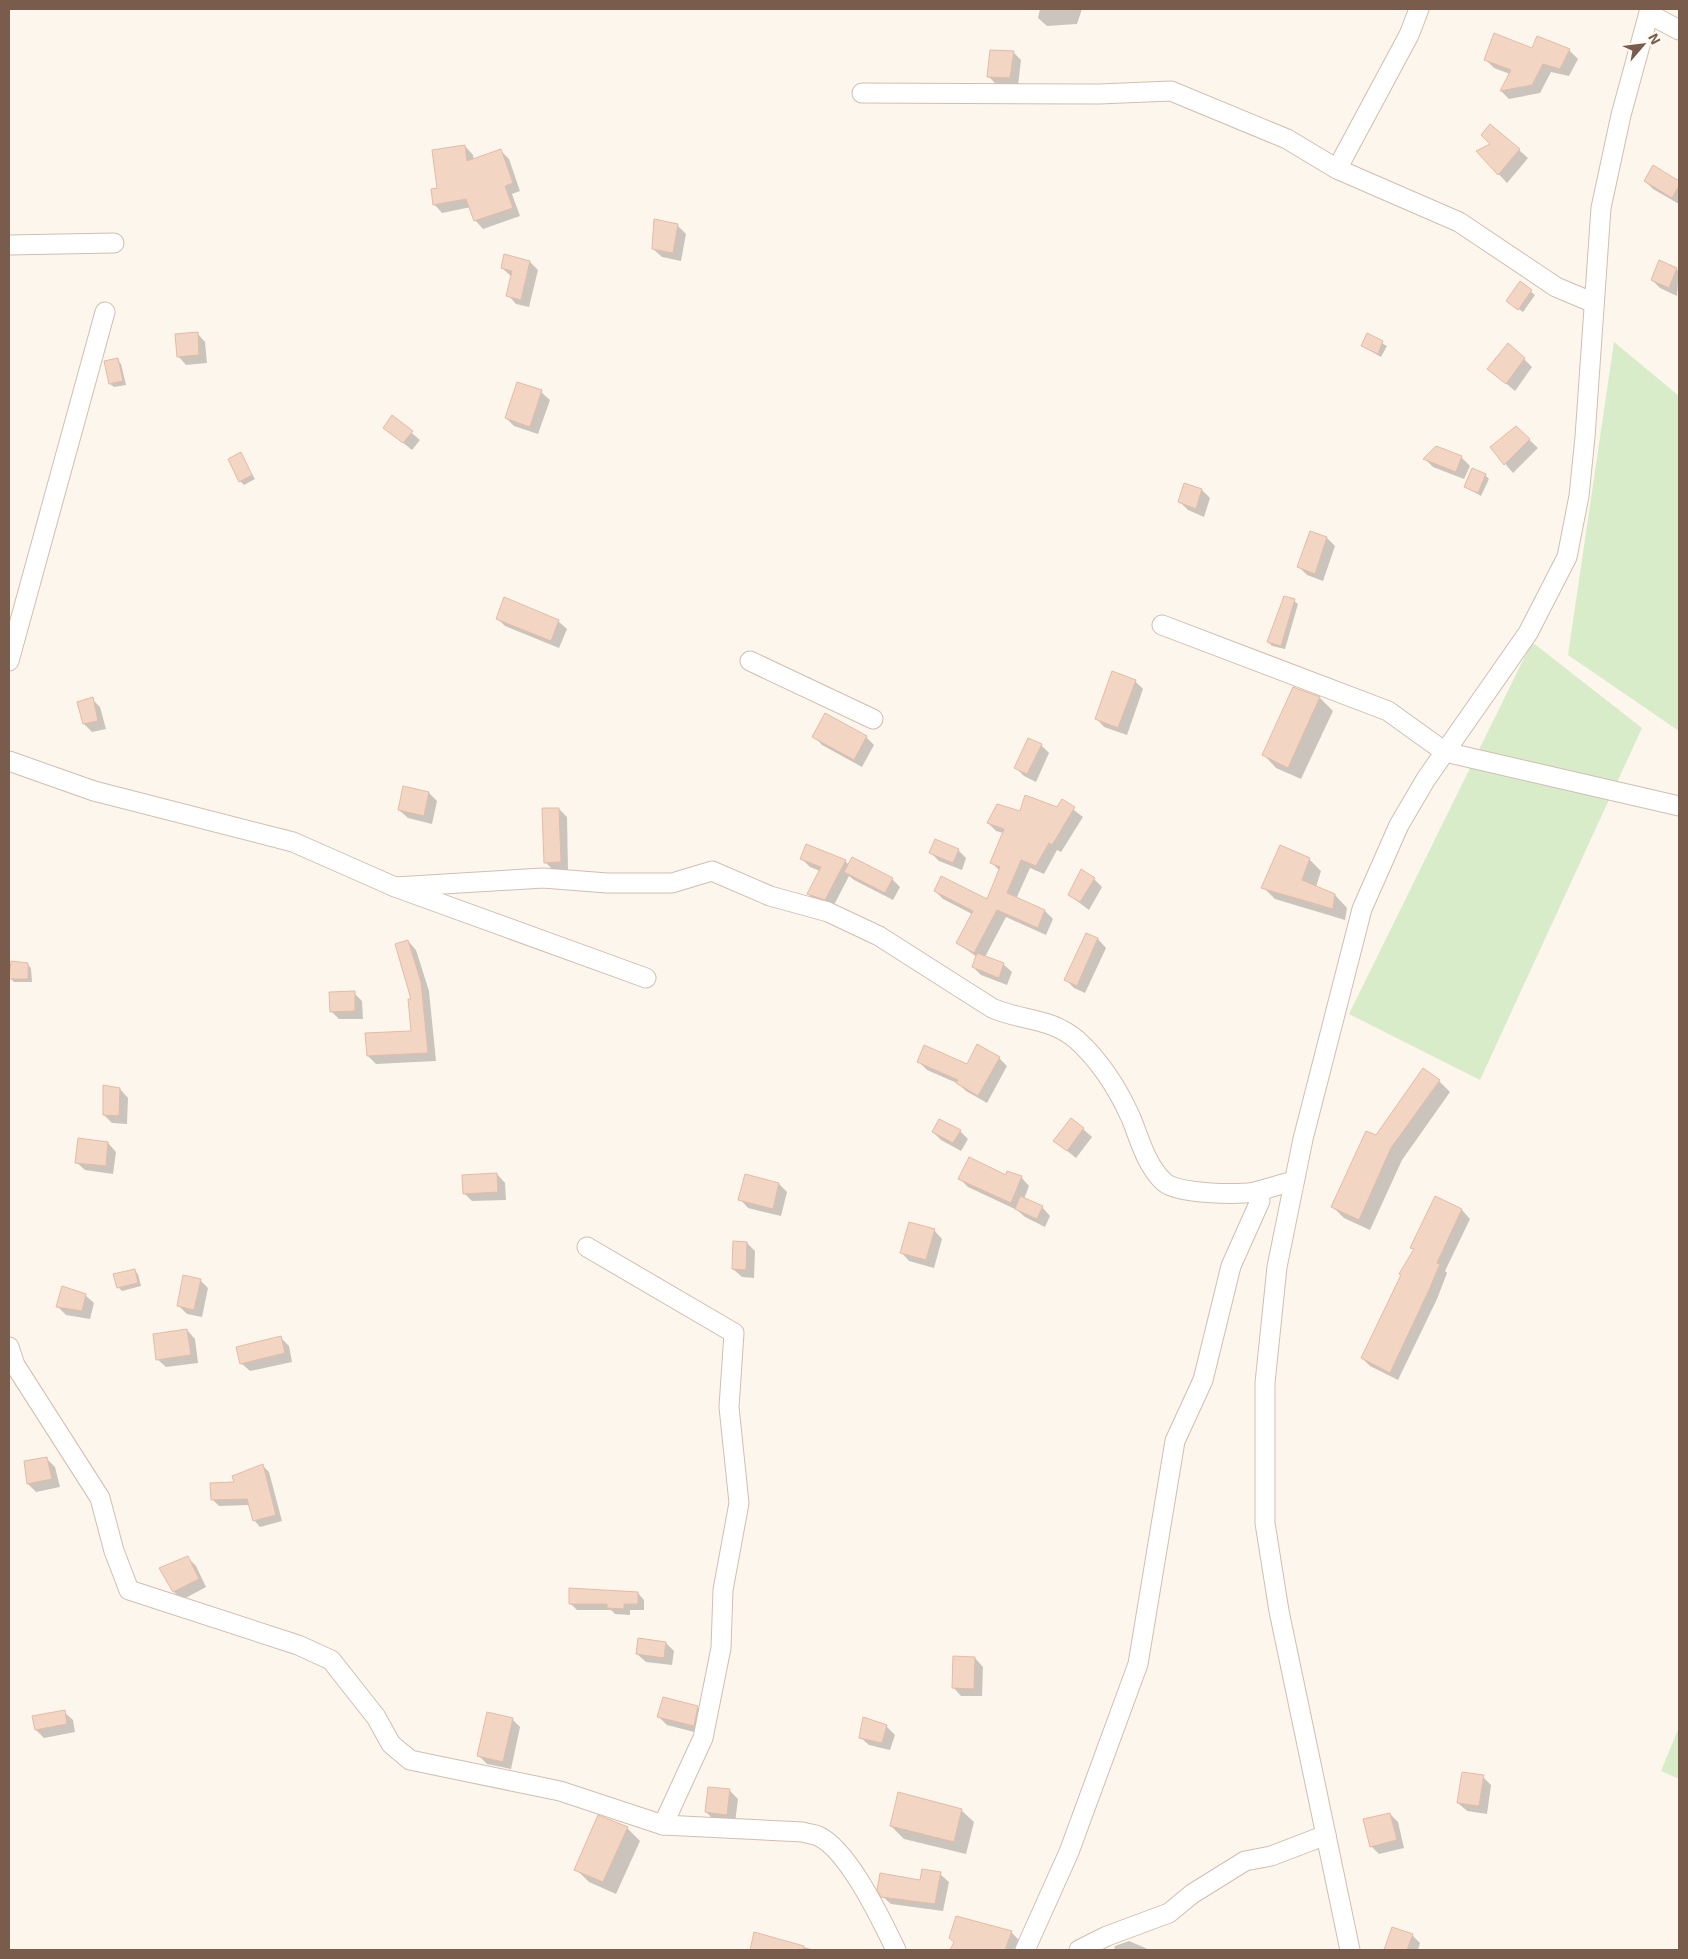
<svg xmlns="http://www.w3.org/2000/svg" width="1688" height="1959" viewBox="0 0 1688 1959" font-family="'Exo 2',sans-serif">
<style>
.green{fill:#d8ecc9}
.shadow{fill:#0003}
.building{fill:#f3d5c3;stroke:#e6bba3}
.lines{fill:none;stroke-linecap:round;stroke-linejoin:round}
.minor-casing{stroke:#d1beb0;stroke-width:21}
.minor{stroke:#fff;stroke-width:19}
</style>
<rect width="100%" height="100%" fill="#fdf6ec"/>
<g class="green">
<path d="M1614 342 1679 396V731L1568 655Z"/>
<path d="M1532 642 1642 728 1480 1080 1349 1014Z"/>
<path d="M1679 1727V1779L1661 1771Z"/>
</g>
<g class="shadow">
<path d="M1040 9H1082L1077 24 1047 26 1038 18Z"/>
<path d="M1537 38 1570 51 1578 59 1569 76 1551 72 1540 93 1509 99 1501 91 1510 74 1494 68 1486 60 1533 50Z"/>
<path d="M1013 52 1021 60 1018 86 997 85 989 77Z"/>
<path d="M1492 145 1519 150 1528 158 1507 183 1478 152Z"/>
<path d="M465 146 473 155 474 160 501 151 509 159 520 191 512 194 520 216 483 229 475 220 471 207 442 213 434 204Z"/>
<path d="M1654 167 1679 182V204L1653 189 1645 181Z"/>
<path d="M678 226 686 234 681 261 662 257 653 249Z"/>
<path d="M530 262 538 270 529 307 516 304 508 295 512 277 502 268Z"/>
<path d="M1660 262 1679 271 1677 296 1660 288 1652 280Z"/>
<path d="M1520 283 1535 295 1523 312 1512 304Z"/>
<path d="M197 333 205 342 207 363 186 365 178 356Z"/>
<path d="M1367 335 1387 346 1381 357 1362 346Z"/>
<path d="M1524 359 1532 367 1515 391 1489 369Z"/>
<path d="M118 360 121 364 126 385 114 387 110 384Z"/>
<path d="M541 392 550 400 538 434 514 426 506 418Z"/>
<path d="M393 417 420 440 412 450 385 428Z"/>
<path d="M1516 427 1538 448 1513 473 1491 447Z"/>
<path d="M240 454 255 479 244 485 240 481Z"/>
<path d="M1461 457 1470 466 1464 479 1433 467 1425 459Z"/>
<path d="M1485 475 1489 479 1481 496 1465 487Z"/>
<path d="M1202 490 1210 498 1204 517 1188 510 1180 502Z"/>
<path d="M1327 538 1335 546 1323 581 1307 575 1299 567Z"/>
<path d="M1294 601 1298 604 1285 649 1272 646 1268 642Z"/>
<path d="M497 618 558 621 567 629 559 648 505 626Z"/>
<path d="M1135 681 1143 689 1127 735 1104 727 1096 718Z"/>
<path d="M1294 689 1320 698 1333 711 1301 779 1276 768 1264 755Z"/>
<path d="M92 699 100 707 106 729 92 732 84 724Z"/>
<path d="M814 736 866 737 874 745 862 767 822 745Z"/>
<path d="M1041 745 1049 753 1036 782 1024 776 1016 768Z"/>
<path d="M429 793 437 801 432 824 408 818 399 810Z"/>
<path d="M1062 801 1083 817 1061 852 1057 850 1044 874 1030 868 1016 899 1045 911 1053 919 1046 935 1006 917 985 957 1003 964 1012 972 1007 985 981 975 973 967 977 957 957 943 972 914 943 899 935 891 987 901 1000 871 991 862 1003 833 996 831 988 823 1020 813 1057 809Z"/>
<path d="M559 809 567 817 568 870 554 871 545 862Z"/>
<path d="M958 850 966 858 962 870 939 861 931 853Z"/>
<path d="M802 859 845 861 849 865 892 879 900 887 893 900 854 880 849 876 833 907 816 902 808 894 820 871 810 867Z"/>
<path d="M1309 859 1321 871 1316 887 1335 895 1347 908 1345 920 1275 899 1263 887Z"/>
<path d="M1094 879 1102 887 1089 910 1069 895Z"/>
<path d="M1086 934 1098 939 1106 948 1085 993 1074 988 1066 980Z"/>
<path d="M408 941 416 950 429 991 436 1061 376 1064 368 1056 412 1032 413 1000Z"/>
<path d="M27 964 31 968 32 982H14L11 979Z"/>
<path d="M354 993 362 1001 363 1019H339L331 1011Z"/>
<path d="M999 1058 1007 1066 987 1103 966 1091 959 1084 927 1070 919 1062 967 1066Z"/>
<path d="M1439 1081 1450 1092 1402 1160 1370 1230 1344 1218 1333 1207 1376 1137Z"/>
<path d="M120 1089 128 1098 127 1124 112 1123 104 1115Z"/>
<path d="M1083 1129 1092 1137 1076 1158 1055 1141Z"/>
<path d="M960 1131 968 1139 961 1151 941 1140 933 1132Z"/>
<path d="M108 1143 116 1152 113 1174 85 1170 76 1162Z"/>
<path d="M497 1174 505 1183 506 1200 472 1201 464 1193Z"/>
<path d="M746 1175 779 1184 787 1192 781 1216 748 1208 740 1199Z"/>
<path d="M1006 1177H1021L1029 1186 1024 1199 1042 1207 1050 1216 1045 1227 1025 1217 1017 1210 968 1187 960 1179Z"/>
<path d="M1435 1198 1462 1210 1470 1219 1445 1271 1447 1273 1437 1299 1398 1380 1370 1366 1362 1358 1415 1250 1412 1247Z"/>
<path d="M934 1230 942 1239 934 1268 909 1261 901 1252Z"/>
<path d="M747 1243 755 1251 754 1278 742 1277 733 1269Z"/>
<path d="M134 1270 138 1274 141 1286 122 1291 118 1287Z"/>
<path d="M200 1280 208 1288 202 1317 187 1314 178 1305Z"/>
<path d="M85 1295 94 1303 90 1319 66 1315 57 1306Z"/>
<path d="M187 1330 195 1339 198 1363 166 1367 157 1359Z"/>
<path d="M281 1338 289 1346 292 1362 250 1371 241 1363Z"/>
<path d="M47 1459 55 1467 60 1487 36 1492 28 1484Z"/>
<path d="M263 1466 269 1472 282 1521 260 1527 254 1520 250 1505 219 1506 212 1499Z"/>
<path d="M188 1558 196 1566 206 1587 182 1600 174 1592 161 1569Z"/>
<path d="M638 1593 644 1600V1610H630V1615L615 1614 611 1610H577L570 1603Z"/>
<path d="M666 1643 674 1651 672 1665 646 1662 637 1654Z"/>
<path d="M975 1658 983 1667 982 1696H961L953 1687Z"/>
<path d="M697 1707 706 1716 702 1734 667 1725 659 1717Z"/>
<path d="M64 1712 73 1720 75 1732 44 1738 36 1730Z"/>
<path d="M512 1719 520 1727 511 1769 487 1764 479 1756Z"/>
<path d="M886 1726 895 1735 890 1750 869 1745 860 1737Z"/>
<path d="M1483 1777 1491 1785 1487 1814 1467 1811 1458 1803Z"/>
<path d="M730 1791 738 1799 735 1823 714 1820 706 1812Z"/>
<path d="M961 1810 974 1822 966 1854 904 1839 891 1826Z"/>
<path d="M1390 1814 1398 1822 1404 1848 1379 1854 1371 1846Z"/>
<path d="M627 1828 640 1841 616 1894 589 1882 576 1869Z"/>
<path d="M940 1874 949 1882 943 1911 891 1904 882 1896Z"/>
<path d="M956 1917 1012 1933 1019 1940 1014 1950H952L955 1943Z"/>
<path d="M1393 1928 1412 1935 1420 1943 1418 1950H1385Z"/>
<path d="M755 1934 815 1950H751Z"/>
<path d="M1129 1941 1150 1950H1114L1115 1946Z"/>
</g>
<g class="building">
<path d="M1494 33 1532 48 1537 36 1570 49 1560 69 1543 64 1532 85 1500 91 1511 70 1484 60Z"/>
<path d="M990 50 1014 51 1010 78 987 77Z"/>
<path d="M1490 124 1520 149 1498 175 1476 151 1490 144 1481 135Z"/>
<path d="M465 145 467 161 501 149 513 183 505 186 513 208 474 221 466 199 433 205 431 189 437 188 432 150Z"/>
<path d="M1653 165 1679 181V186L1672 198 1644 181Z"/>
<path d="M654 219 678 224 673 253 652 249Z"/>
<path d="M504 254 530 261 521 300 506 296 512 271 501 268Z"/>
<path d="M1659 260 1677 268 1669 288 1651 280Z"/>
<path d="M1520 281 1532 290 1518 310 1506 301Z"/>
<path d="M198 332 199 355 177 357 175 334Z"/>
<path d="M1367 333 1383 341 1378 354 1361 346Z"/>
<path d="M1508 343 1525 358 1506 384 1487 369Z"/>
<path d="M118 358 123 381 109 384 104 361Z"/>
<path d="M517 382 542 390 530 427 505 418Z"/>
<path d="M392 415 413 431 403 443 383 428Z"/>
<path d="M1516 426 1530 439 1504 465 1490 447Z"/>
<path d="M1436 446 1462 456 1456 472 1423 459Z"/>
<path d="M241 452 252 475 239 482 228 459Z"/>
<path d="M1472 468 1486 474 1478 493 1464 487Z"/>
<path d="M1184 483 1202 489 1196 509 1178 502Z"/>
<path d="M1310 531 1327 537 1315 574 1297 567Z"/>
<path d="M1284 596 1295 599 1281 646 1267 642Z"/>
<path d="M504 597 559 620 551 641 496 619Z"/>
<path d="M1112 671 1136 680 1118 728 1095 719Z"/>
<path d="M1293 687 1320 697 1288 768 1262 755Z"/>
<path d="M93 697 98 721 83 724 77 702Z"/>
<path d="M825 713 867 736 854 760 812 737Z"/>
<path d="M1028 738 1042 744 1027 774 1014 768Z"/>
<path d="M403 786 429 792 424 816 398 810Z"/>
<path d="M1025 795 1057 807 1062 799 1075 807 1052 845 1049 843 1036 866 1021 860 1007 893 1045 910 1038 928 997 910 974 953 956 943 973 911 934 891 941 876 987 899 1000 867 990 863 1004 829 987 823 997 804 1020 811Z"/>
<path d="M542 808H559L561 862 544 863Z"/>
<path d="M935 839 959 849 953 863 929 853Z"/>
<path d="M806 844 846 860 825 900 807 894 821 867 800 859Z"/>
<path d="M1280 845 1310 858 1302 880 1335 894 1333 909 1261 888Z"/>
<path d="M852 857 893 878 885 893 844 872Z"/>
<path d="M1081 869 1095 878 1080 902 1068 895Z"/>
<path d="M1086 933 1098 938 1077 986 1064 980Z"/>
<path d="M408 940 421 982 428 1053 367 1056 365 1033 411 1031 408 999H411L395 944Z"/>
<path d="M977 953 1004 963 999 978 972 967Z"/>
<path d="M11 961 28 963V979H9Z"/>
<path d="M355 991V1011L330 1012 329 992Z"/>
<path d="M977 1044 1000 1057 978 1096 956 1083 958 1080 917 1062 924 1045 967 1064Z"/>
<path d="M1423 1068 1440 1080 1391 1148 1359 1220 1331 1207 1366 1131 1376 1135Z"/>
<path d="M103 1085 120 1088 119 1116 103 1115Z"/>
<path d="M1071 1118 1084 1128 1067 1151 1053 1141Z"/>
<path d="M939 1119 961 1130 953 1143 932 1132Z"/>
<path d="M78 1138 108 1142 106 1166 75 1163Z"/>
<path d="M969 1157 1006 1175 1007 1171 1022 1176 1011 1203 958 1179Z"/>
<path d="M497 1173 498 1192 463 1194 462 1175Z"/>
<path d="M745 1174 779 1183 773 1209 738 1200Z"/>
<path d="M1020 1196 1043 1206 1037 1219 1015 1209Z"/>
<path d="M1435 1196 1462 1209 1437 1263 1440 1264 1429 1290 1390 1373 1361 1358 1401 1275 1399 1274 1414 1249 1410 1248Z"/>
<path d="M909 1222 935 1229 926 1260 900 1253Z"/>
<path d="M733 1241 747 1242 746 1270 732 1269Z"/>
<path d="M135 1269 138 1283 117 1288 113 1274Z"/>
<path d="M183 1275 201 1279 194 1310 177 1306Z"/>
<path d="M62 1286 86 1294 82 1311 56 1307Z"/>
<path d="M187 1329 191 1355 156 1360 153 1334Z"/>
<path d="M281 1336 285 1353 240 1364 236 1347Z"/>
<path d="M47 1457 52 1479 27 1484 24 1461Z"/>
<path d="M263 1464 276 1515 253 1521 247 1499 211 1500 210 1483 234 1482 232 1476Z"/>
<path d="M188 1556 199 1579 173 1592 159 1568Z"/>
<path d="M569 1588 638 1592V1604H624V1609L607 1608V1604H569Z"/>
<path d="M638 1638 666 1642 664 1658 636 1654Z"/>
<path d="M953 1656 975 1657 974 1689 952 1688Z"/>
<path d="M663 1697 698 1706 694 1726 657 1717Z"/>
<path d="M65 1710 67 1724 35 1730 32 1716Z"/>
<path d="M487 1712 513 1718 503 1762 477 1756Z"/>
<path d="M863 1717 887 1725 882 1743 859 1738Z"/>
<path d="M1462 1772 1484 1775 1479 1806 1457 1803Z"/>
<path d="M708 1787 730 1789 727 1815 705 1812Z"/>
<path d="M898 1792 962 1809 954 1842 890 1826Z"/>
<path d="M1390 1813 1397 1840 1370 1847 1363 1819Z"/>
<path d="M598 1815 628 1827 603 1882 574 1870Z"/>
<path d="M922 1869 941 1872 935 1904 881 1897 877 1890 880 1873 920 1880Z"/>
<path d="M956 1916 1012 1931 1005 1950H950L954 1942 949 1938Z"/>
<path d="M1392 1927 1413 1934 1407 1950H1384Z"/>
<path d="M754 1932 804 1946 803 1950H750Z"/>
</g>
<g class="lines">
<g class="minor-casing">
<g id="minor">
<path d="M1649 14 1679 30"/>
<path d="M862 93 1099 94 1171 91 1287 139 1337 169 1459 222 1556 287 1594 303"/>
<path d="M1337 169 1409 35 1419 9"/>
<path d="M9 245 114 243"/>
<path d="M1162 625 1388 711 1445 752 1679 806"/>
<path d="M9 661 105 312"/>
<path d="M750 661 873 719"/>
<path d="M9 761 94 791 293 842 395 887 646 978"/>
<path d="M395 887 543 878 607 883H672L712 871 770 896 828 912 879 936 992 1008C1021 1021 1050 1017 1077 1040 1100 1061 1118 1089 1131 1118 1140 1140 1146 1165 1164 1182 1178 1194 1236 1195 1254 1192 1267 1189 1281 1184 1294 1181"/>
<path d="M587 1247 734 1333 729 1407 739 1503 723 1590 721 1648 703 1738 663 1825"/>
<path d="M9 1347 15 1365 100 1498 114 1551 129 1590 298 1645 331 1660 376 1717 391 1744 410 1760 560 1791 663 1825 803 1832C808 1834 814 1834 818 1836 848 1849 882 1921 896 1950"/>
<path d="M1025 1950 1069 1852 1138 1664 1175 1441 1203 1380 1231 1266 1260 1201"/>
<path d="M1079 1950 1107 1936 1169 1913 1192 1894 1245 1861 1271 1856 1326 1835"/>
<path d="M1350 1950 1279 1611 1265 1523V1383L1277 1267 1303 1139 1362 909 1399 825 1426 779 1528 633 1567 557 1579 496 1585 437 1601 208 1621 115 1650 9"/>
</g>
</g>
<use href="#minor" class="minor"/>
</g>
<rect width="1688" height="1959" fill="none" stroke="#7a5c4d" stroke-width="20"/>
<g transform="translate(1643 45) rotate(62)" stroke="#fffaf3" stroke-width="4" paint-order="stroke">
<path d="M0-4L9 19L0 12L-9 19Z" fill="#7a5c4d"/>
<text y="-8" font-size="14" font-weight="bold" text-anchor="middle" fill="#7a5c4d">N</text>
</g>
</svg>
